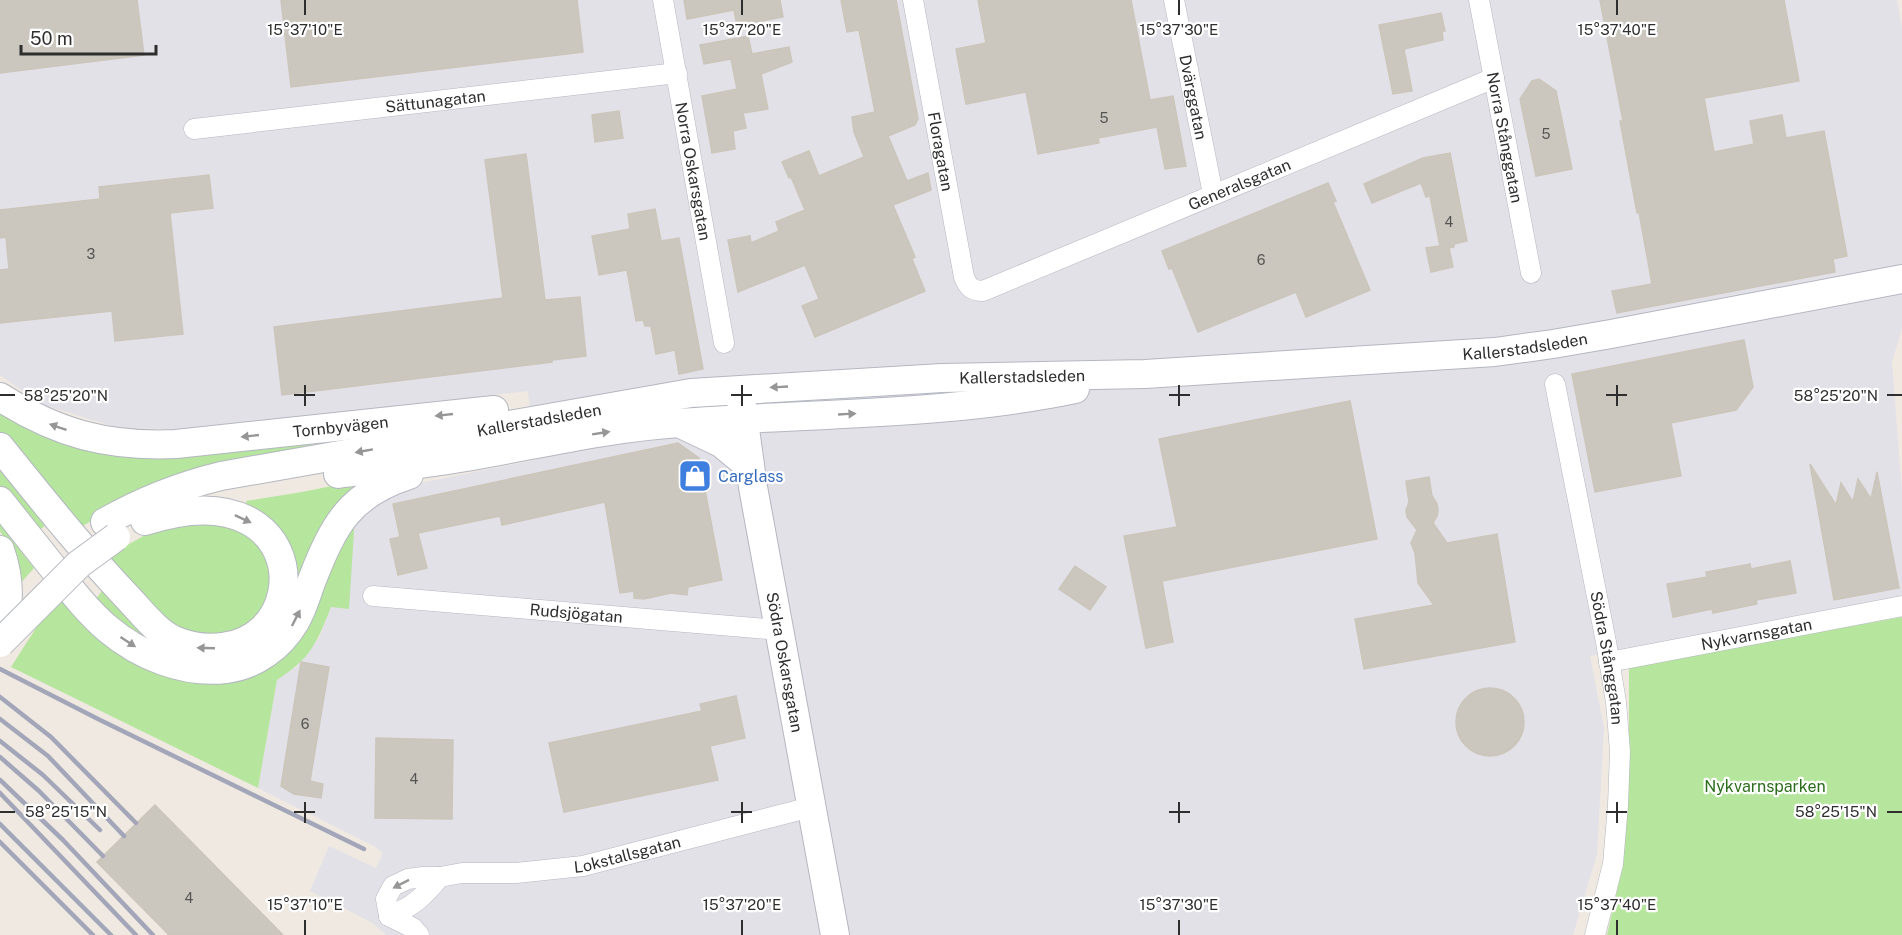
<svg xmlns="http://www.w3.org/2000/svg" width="1902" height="935" viewBox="0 0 1902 935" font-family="'Public Sans',sans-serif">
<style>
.industrial{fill:#e3e1e8}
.green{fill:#b6e59e}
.building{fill:#cbc7bf;stroke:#cbc5ba;stroke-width:1.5}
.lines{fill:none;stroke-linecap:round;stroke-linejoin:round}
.street-casing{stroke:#b4b7c1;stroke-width:21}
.secondary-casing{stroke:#b4b7c1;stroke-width:30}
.street{stroke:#fff;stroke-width:20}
.secondary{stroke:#fff;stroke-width:28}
.rail{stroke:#a3a6b8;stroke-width:4.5}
.secondary-bridge-casing{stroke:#b4b7c1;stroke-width:30;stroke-linecap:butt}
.secondary-bridge{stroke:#fff;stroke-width:28}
.oneway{fill:#969696}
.ticks{fill:none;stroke:#2e2e2e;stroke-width:2}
.labels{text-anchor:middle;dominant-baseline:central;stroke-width:4.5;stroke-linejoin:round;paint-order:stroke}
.number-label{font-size:14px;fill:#555452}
.street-label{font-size:16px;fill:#2e2e2e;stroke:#fff}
.shop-label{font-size:16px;fill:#366cbe;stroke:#fff;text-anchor:start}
.park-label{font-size:16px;fill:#2c6e1b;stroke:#fff}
.ticks-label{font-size:15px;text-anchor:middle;fill:#2e2e2e;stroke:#fff;stroke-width:4.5;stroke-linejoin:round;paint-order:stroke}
</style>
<rect width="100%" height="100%" fill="#efe9e1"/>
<path class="industrial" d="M0 0H1897L1902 28V328L1892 362 1902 492V599L1590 656 1604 728 1597 854 1573 935H386L371 922 310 891 329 846 376 868 383 853 374 846 258 788 277 680 297 666 319 638 331 607 355 516 415 484 535 460 528 391 187 430 115 427 41 404 0 375Z"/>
<g class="green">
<path d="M550 409 111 509 81 527 0 433V411L73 443Z"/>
<path d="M0 463 49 523 35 533 0 486Z"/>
<path d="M357 481 358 490 299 590 247 510 246 501 302 492Z"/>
<path d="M355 516 349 609 331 607C317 643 310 659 277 680L258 788 11 667 45 614 60 598 216 682Z"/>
<path d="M195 520 244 527 271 561 269 606 230 638 180 632 104 563 124 547 154 530Z"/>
<path d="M0 524 34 568 18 586 7 543 0 531Z"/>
<path d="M105 587 150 634 142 643 96 599Z"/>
<path d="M1902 617V935H1607L1622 869 1629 753V666Z"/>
</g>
<g class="building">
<path d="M0 0H137L144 55 0 73Z"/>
<path d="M281 0H577L583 52 291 87Z"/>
<path d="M684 0H780L783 17 737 26 734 10 687 19Z"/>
<path d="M841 0H896L918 119 915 125 888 136 907 181 928 173 931 190 893 205 915 257 912 259 925 291 815 337 802 306 819 299 805 265 738 292 728 240 750 236 751 243 779 231 776 222 805 210 791 177 789 178 782 162 809 151 819 176 864 157 854 132 852 117 875 112 859 30 847 32Z"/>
<path d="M978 0H1131L1150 100 1173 96 1186 166 1165 169 1157 127 1098 138 1099 143 1038 154 1026 92 966 104 956 49 986 43Z"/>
<path d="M1600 0H1784L1799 81 1704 98 1714 152 1754 144 1750 121 1782 115 1786 138 1824 131 1847 256 1833 259 1835 272 1617 313 1612 291 1652 284 1639 212 1637 213 1620 121H1623Z"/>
<path d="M1441 13 1445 31H1442L1443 40 1404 49 1412 91 1393 94 1379 25Z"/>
<path d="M748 36 752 54 789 47 792 62 761 74 768 109 743 113 746 128 733 131 735 149 712 153 702 96 737 89 731 59 704 64 700 45Z"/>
<path d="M1539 79 1556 91 1572 169 1536 176 1520 99 1532 81Z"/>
<path d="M619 111 623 138 595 142 592 115Z"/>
<path d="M1450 153 1467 241 1454 244V247L1449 248 1453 267 1431 272 1426 248 1440 246 1430 196 1426 197 1421 183 1372 203 1364 184 1423 158Z"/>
<path d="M526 154 545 300 580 297 586 356 552 360V362L282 395 274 327 503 298 485 160Z"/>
<path d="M209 175 213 208 170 213 183 334 115 341 112 311 0 323V270L9 269 6 237 0 238V210L100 199 99 187Z"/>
<path d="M1328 183 1336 201 1333 202 1370 290 1306 317 1296 292 1198 332 1172 268 1169 269 1162 251Z"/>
<path d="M655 209 661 241 679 238 703 369 679 374 675 350 656 354 651 326H645L643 320 636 321 627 270 599 275 592 236 630 229 628 214Z"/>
<path d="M1744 340 1753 387 1736 410 1671 423 1681 476 1595 492 1572 374Z"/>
<path d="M1350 401 1377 539 1162 581 1173 642 1146 648 1124 536 1177 527 1159 439Z"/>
<path d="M678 443 699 458 722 580 688 587 687 595 671 593 644 599 634 598V591L620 593 605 502 502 525 500 516 418 533 427 568 398 575 390 539 400 537 393 504Z"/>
<path d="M1810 464 1836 505 1841 483 1853 502 1858 479 1871 499 1877 472 1899 588 1834 600Z"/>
<path d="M1429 477 1432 496 1437 504 1438 510 1437 516 1433 523 1447 543 1497 534 1515 642 1364 669 1355 619 1434 605 1418 583 1415 553 1411 543 1417 530 1407 517 1406 510 1409 502 1406 481Z"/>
<path d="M1790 561 1796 593 1756 600 1757 604 1713 613 1712 609 1673 617 1667 584 1707 577 1706 572 1750 564 1751 569Z"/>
<path d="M1075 566 1106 587 1090 610 1059 589Z"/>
<path d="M301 662 329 667 310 781 323 784 321 798 294 794 281 786Z"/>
<circle cx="1490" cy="722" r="34"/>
<path d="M736 696 745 738 710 746 718 780 564 812 549 743 702 711 700 704Z"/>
<path d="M376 738 453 740 452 819 375 818Z"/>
<path d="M155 805 283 935H169L97 862Z"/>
</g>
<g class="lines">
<g class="street-casing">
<g id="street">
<path id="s1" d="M663 0 724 343"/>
<path id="s2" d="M913 0 964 277C968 287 972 291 983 291L1494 78"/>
<path id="s3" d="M1174 0 1213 194"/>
<path id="s4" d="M1479 0 1531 273"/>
<path id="s5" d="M194 129 677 73"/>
<path id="s6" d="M1555 384 1606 642 1616 702 1620 751 1618 805 1613 864 1595 935"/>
<path id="s7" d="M373 596 779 630"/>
<path id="s8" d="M1609 662 1902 606"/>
<path id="s9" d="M389 916 386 899 393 886 408 879 423 877H440L462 873H516L583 866 811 807"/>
<path d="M389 916C413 907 423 897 440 877"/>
<path d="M389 916 413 928 419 935"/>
</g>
</g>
<g class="secondary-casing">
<g id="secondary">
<path id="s10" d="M0 397C58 434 108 447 176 444L494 410"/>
<path id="s11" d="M741 400 753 487 835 935"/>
<path d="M681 424 721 443 750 467"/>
<path d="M0 447C42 499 84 552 130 600 144 615 156 631 174 640 190 647 206 649 223 647 289 640 307 551 247 520 216 504 176 511 145 521"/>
<path d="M338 474C379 468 419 465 460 458 532 446 605 428 679 423 811 413 945 416 1075 389"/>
<path d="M0 501C18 524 36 546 54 569 71 590 88 612 108 629 140 656 184 674 226 669 256 665 280 647 295 622 303 609 307 593 312 580 334 524 350 494 409 475"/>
<path id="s12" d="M105 522C142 501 180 486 221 476L691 393 942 378 1145 374 1495 352 1553 344 1611 334 1902 279"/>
<path d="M0 550C11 581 10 608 0 639"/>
</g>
</g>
<use href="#street" class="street"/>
<use href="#secondary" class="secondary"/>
<g class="rail">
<path d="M0 669 100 720 364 849"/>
<path d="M0 697 51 737 136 823"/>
<path d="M0 719 48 756 124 836"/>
<path d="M0 741 43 775 100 830"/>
<path d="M0 757 39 791 103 856"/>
<path d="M0 780 63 840 153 935"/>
<path d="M0 793 136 935"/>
<path d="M0 824 111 935"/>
<path d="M0 842 93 935"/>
</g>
<g class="secondary-bridge-casing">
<path id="secondary-bridge" d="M0 643 79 564 116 537"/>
</g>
<use href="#secondary-bridge" class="secondary-bridge"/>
</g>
<defs><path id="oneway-solid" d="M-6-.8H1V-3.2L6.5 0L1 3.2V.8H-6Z" transform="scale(1.5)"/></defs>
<g class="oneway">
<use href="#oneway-solid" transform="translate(779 387) rotate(177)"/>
<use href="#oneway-solid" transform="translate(847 414) rotate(-3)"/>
<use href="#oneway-solid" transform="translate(444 415) rotate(174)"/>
<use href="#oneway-solid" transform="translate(58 427) rotate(-161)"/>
<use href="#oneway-solid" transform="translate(601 433) rotate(-9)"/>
<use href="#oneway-solid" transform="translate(250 436) rotate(174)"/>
<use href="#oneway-solid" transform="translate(364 451) rotate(170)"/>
<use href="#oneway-solid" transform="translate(243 519) rotate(25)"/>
<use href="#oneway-solid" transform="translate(296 618) rotate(-63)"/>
<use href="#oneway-solid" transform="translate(128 642) rotate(33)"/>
<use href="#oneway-solid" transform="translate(206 648) rotate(-178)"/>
<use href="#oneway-solid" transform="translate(401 884) rotate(153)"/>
</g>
<path class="ticks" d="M305 0V15M742 0V15M1179 0V15M1617 0V15M305 385V406M742 385V406M1179 385V406M1617 385V406M0 395H15M294 395H315M731 395H752M1169 395H1190M1606 395H1627M1887 395H1902M305 802V823M742 802V823M1179 802V823M1617 802V823M0 812H15M294 812H315M731 812H752M1169 812H1190M1606 812H1627M1887 812H1902M305 920V935M742 920V935M1179 920V935M1617 920V935"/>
<defs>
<g id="shop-square" transform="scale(1.725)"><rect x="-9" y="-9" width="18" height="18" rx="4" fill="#3f7fe0" stroke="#fff"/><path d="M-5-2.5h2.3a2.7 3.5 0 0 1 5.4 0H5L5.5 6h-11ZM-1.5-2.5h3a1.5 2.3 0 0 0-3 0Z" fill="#fff"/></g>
</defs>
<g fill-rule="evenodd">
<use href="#shop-square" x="695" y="476"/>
</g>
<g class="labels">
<g class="number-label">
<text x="1104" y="118">5</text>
<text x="1546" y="134">5</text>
<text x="1449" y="222">4</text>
<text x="91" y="254">3</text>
<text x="1261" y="260">6</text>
<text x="305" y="724">6</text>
<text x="414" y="779">4</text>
<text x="189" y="898">4</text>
</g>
<g class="street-label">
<text stroke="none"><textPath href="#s3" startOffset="99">Dvärggatan</textPath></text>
<text stroke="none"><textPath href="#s5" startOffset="243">Sättunagatan</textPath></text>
<text stroke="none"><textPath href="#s4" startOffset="140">Norra Stånggatan</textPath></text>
<text stroke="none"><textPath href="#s2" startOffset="154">Floragatan</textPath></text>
<text stroke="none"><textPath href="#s1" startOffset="174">Norra Oskarsgatan</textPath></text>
<text stroke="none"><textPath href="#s2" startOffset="585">Generalsgatan</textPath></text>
<text stroke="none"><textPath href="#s12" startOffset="1438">Kallerstadsleden</textPath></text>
<text stroke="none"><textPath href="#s12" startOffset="934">Kallerstadsleden</textPath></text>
<text stroke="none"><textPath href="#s12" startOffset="448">Kallerstadsleden</textPath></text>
<text stroke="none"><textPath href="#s10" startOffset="351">Tornbyvägen</textPath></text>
<text stroke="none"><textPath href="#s7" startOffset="204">Rudsjögatan</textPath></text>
<text stroke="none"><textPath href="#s8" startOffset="150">Nykvarnsgatan</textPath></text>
<text stroke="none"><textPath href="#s6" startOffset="279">Södra Stånggatan</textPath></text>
<text stroke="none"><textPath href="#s11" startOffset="266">Södra Oskarsgatan</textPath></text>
<text stroke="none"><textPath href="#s9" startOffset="270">Lokstallsgatan</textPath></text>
</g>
<g class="shop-label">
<text x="718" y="476">Carglass</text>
</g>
<g class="park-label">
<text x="1765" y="786">Nykvarnsparken</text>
</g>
</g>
<g class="ticks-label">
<text x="305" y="35">15°37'10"E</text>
<text x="742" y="35">15°37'20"E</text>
<text x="1179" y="35">15°37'30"E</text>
<text x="1617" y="35">15°37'40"E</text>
<text x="66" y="401">58°25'20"N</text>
<text x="1836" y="401">58°25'20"N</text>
<text x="66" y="817">58°25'15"N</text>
<text x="1836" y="817">58°25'15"N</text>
<text x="305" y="910">15°37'10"E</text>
<text x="742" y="910">15°37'20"E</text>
<text x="1179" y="910">15°37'30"E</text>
<text x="1617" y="910">15°37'40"E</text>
</g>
<path d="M21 45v9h135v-9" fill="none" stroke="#2e2e2e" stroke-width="3"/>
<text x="30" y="45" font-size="18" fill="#2e2e2e" stroke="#ffffff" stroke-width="4.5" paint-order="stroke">50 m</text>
</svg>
